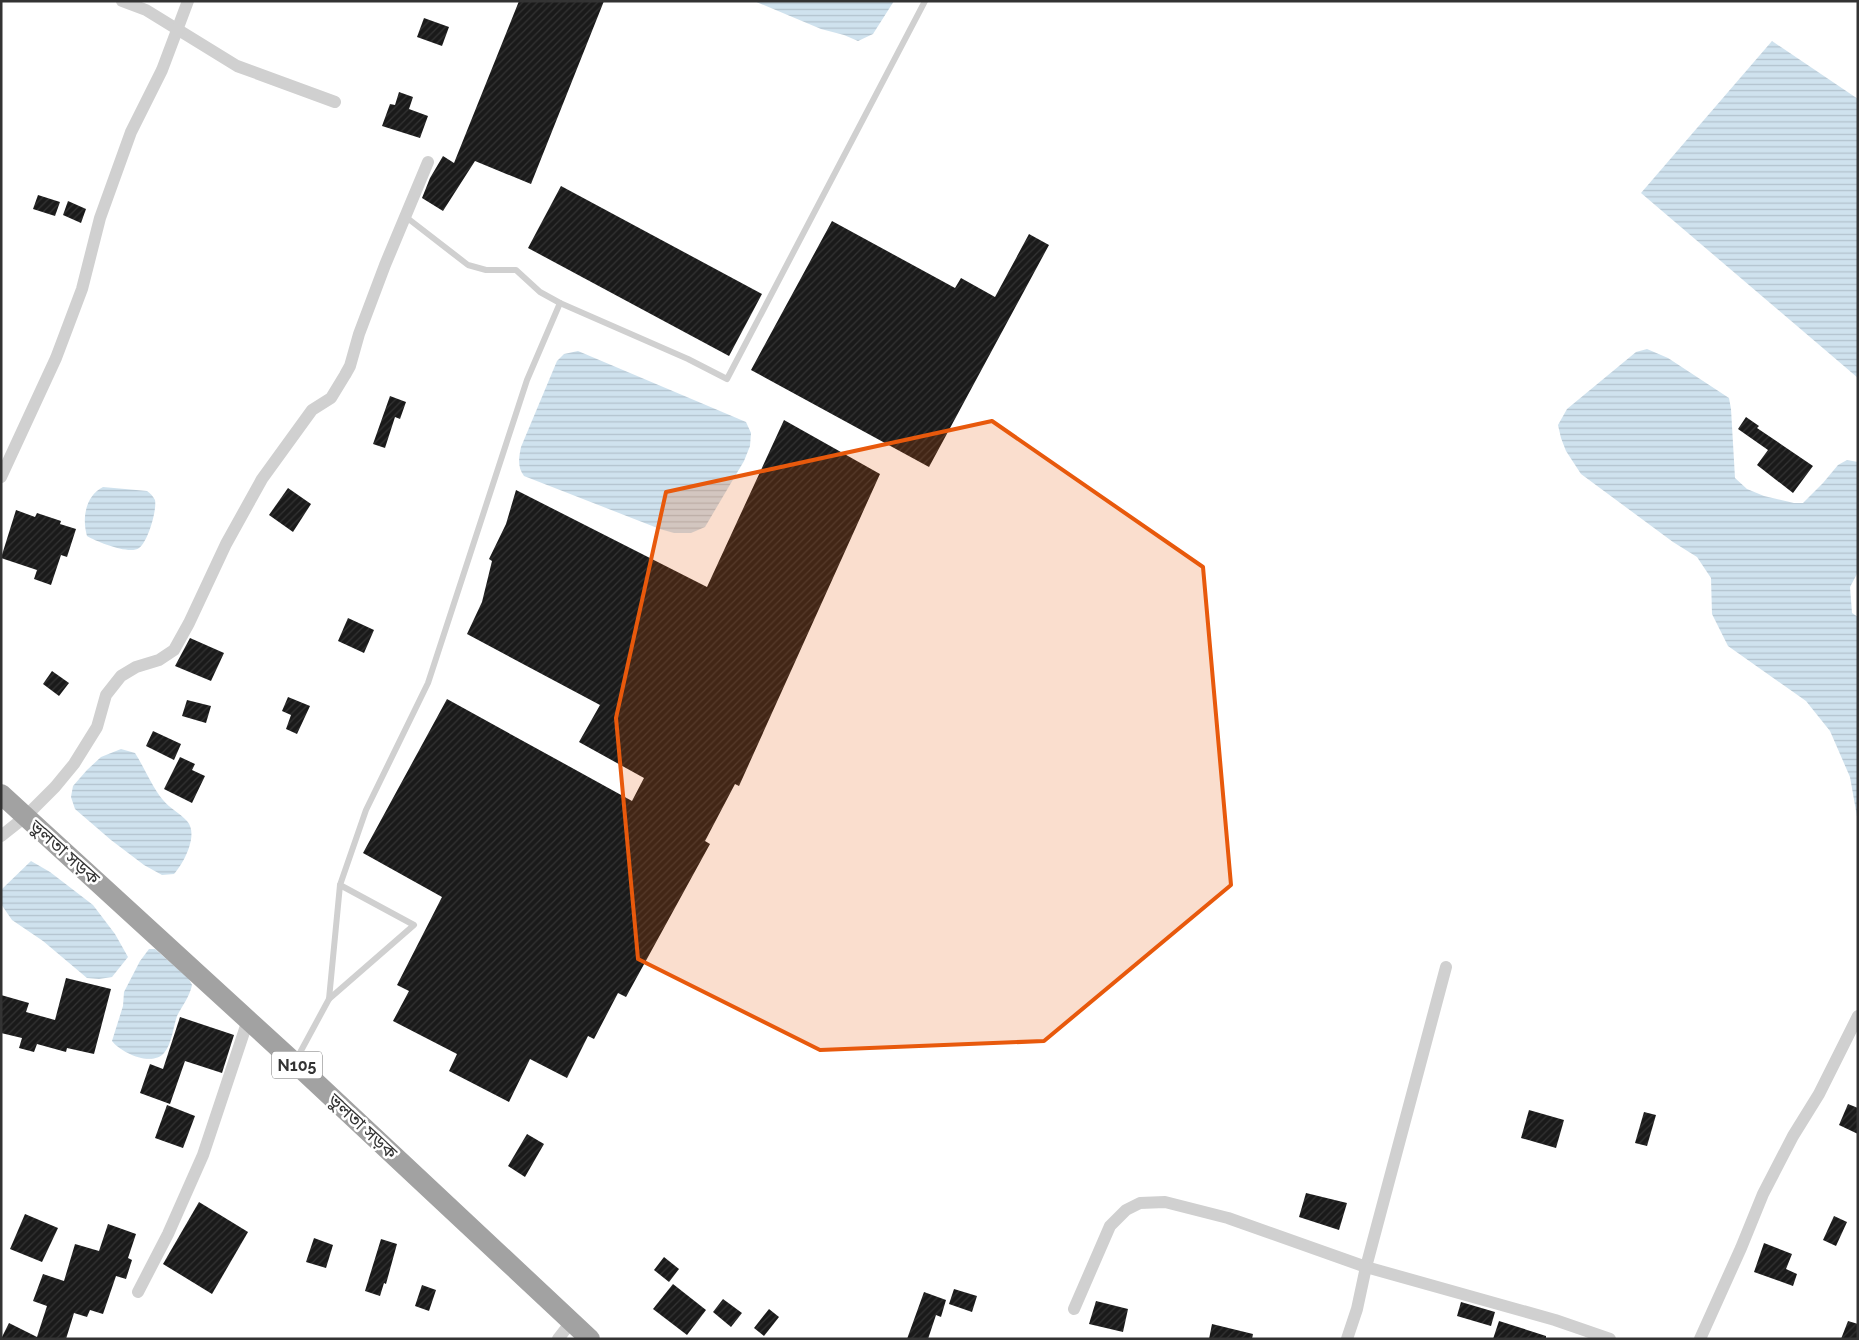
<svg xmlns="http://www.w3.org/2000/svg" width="1859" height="1340" viewBox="0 0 1859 1340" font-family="Raleway,'Noto Sans Bengali',sans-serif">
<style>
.water{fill:url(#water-rules)}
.building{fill:url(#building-hatch)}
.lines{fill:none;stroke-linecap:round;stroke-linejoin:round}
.service{stroke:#d0d0d0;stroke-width:6}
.minor{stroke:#d0d0d0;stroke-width:12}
.trunk{stroke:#a2a2a2;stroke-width:20}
.marked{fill:#e8590c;fill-opacity:0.2;stroke:#e8590c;stroke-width:4;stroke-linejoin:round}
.labels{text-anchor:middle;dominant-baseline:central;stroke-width:5;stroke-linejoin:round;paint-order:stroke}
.shield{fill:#fff;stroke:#707070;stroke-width:1}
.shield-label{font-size:16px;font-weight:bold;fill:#333}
.street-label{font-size:18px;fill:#333;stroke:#fff}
</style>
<defs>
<pattern id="water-rules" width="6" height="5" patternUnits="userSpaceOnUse" patternTransform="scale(1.25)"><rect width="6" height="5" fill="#cfe2ee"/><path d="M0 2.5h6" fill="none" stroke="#b2c2cd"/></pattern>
<pattern id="building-hatch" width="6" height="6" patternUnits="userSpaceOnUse" patternTransform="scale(1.25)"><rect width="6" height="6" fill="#1a1a1a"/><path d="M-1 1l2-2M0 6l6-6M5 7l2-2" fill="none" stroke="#333"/></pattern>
</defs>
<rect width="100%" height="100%" fill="#fff"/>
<g class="water">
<path d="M754 1H894L873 34 858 41 844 35 821 29Z"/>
<path d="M1772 41 1858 99V378L1641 193Z"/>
<path d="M1647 349 1668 358 1729 398 1731 409 1735 478 1747 489 1764 496 1794 503H1803L1823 483 1838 465 1847 460 1858 462V572L1850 587 1852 613 1858 617V822L1850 777 1830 731 1806 701 1728 646 1712 614 1711 578 1697 557 1673 542 1581 474 1566 451 1561 438 1558 425 1567 409 1636 352Z"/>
<path d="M578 351 746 422 751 433 750 446 744 461 705 527 691 533H674L660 529 524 476C517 467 519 457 521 447L557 361 564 354Z"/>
<path d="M103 487 147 491C150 493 153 496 155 500 157 510 148 542 139 548 130 555 97 542 87 536 82 519 85 496 103 487Z"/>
<path d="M121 749 135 753C144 767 152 787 163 800 169 808 180 813 187 821 199 834 184 863 174 874L162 875 144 865 111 840 75 809 71 797 73 786 87 770 101 757Z"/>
<path d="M31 861 50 872 93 905 115 934 128 957 112 977 99 979 87 978 43 941 12 920 1 904 2 889Z"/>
<path d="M149 949H155L189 979 192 985C190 996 182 1006 177 1016 173 1027 172 1044 164 1053 152 1067 121 1053 112 1041L123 1006 124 992 140 961Z"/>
</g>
<g class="building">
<path d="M519 1H604L531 184 475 161 443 211 422 198 430 178 443 156 454 163Z"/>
<path d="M424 18 449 27 442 46 417 37Z"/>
<path d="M399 92 413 97 409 109 428 116 420 138 382 126 390 104 395 105Z"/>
<path d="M561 186 762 294 729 356 528 248Z"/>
<path d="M38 195 60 202 55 216 33 209Z"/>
<path d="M68 201 86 209 81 223 63 215Z"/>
<path d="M832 221 955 288 961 278 995 297 1029 234 1049 245 929 467 751 370Z"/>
<path d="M390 396 406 402 400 419 395 417 385 448 373 444Z"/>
<path d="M1746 417 1759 426 1757 428 1813 466 1793 493 1757 465 1768 450 1738 429Z"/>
<path d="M784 420 880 474 739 786 735 784 705 841 710 844 626 997 618 993 594 1039 588 1036 567 1078 530 1059 509 1102 449 1071 457 1054 393 1021 409 991 397 985 442 897 363 853 447 699 632 801 644 778 579 742 600 705 467 634 482 602 492 561 489 559 506 524 516 490 707 587Z"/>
<path d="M288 488 311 504 293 532 269 515Z"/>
<path d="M16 510 35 517 37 513 61 521 60 524 76 529 67 557 61 555 51 585 34 579 37 570 1 558Z"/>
<path d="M348 618 374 630 364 653 338 641Z"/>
<path d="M190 638 224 653 211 681 175 666Z"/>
<path d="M52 671 69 683 59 696 43 684Z"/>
<path d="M288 697 310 706 297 734 286 729 291 715 282 711Z"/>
<path d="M187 700 211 706 206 723 182 716Z"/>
<path d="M153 731 181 744 174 760 146 746Z"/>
<path d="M180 757 195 764 192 770 205 776 192 803 164 789Z"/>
<path d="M66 978 111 989 94 1054 67 1048 66 1052 37 1044 34 1052 19 1048 22 1038 1 1033V995L29 1003 26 1012 55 1020Z"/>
<path d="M180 1017 234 1035 222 1073 185 1061 170 1104 140 1093 150 1064 163 1069Z"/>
<path d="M1848 1104 1858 1108V1134L1839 1125Z"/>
<path d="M167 1105 195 1116 183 1148 155 1138Z"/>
<path d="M1529 1110 1564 1120 1556 1148 1521 1138Z"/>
<path d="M1644 1112 1656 1115 1647 1146 1635 1143Z"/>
<path d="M527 1134 544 1144 525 1177 508 1166Z"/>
<path d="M1306 1193 1347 1203 1339 1230 1299 1217Z"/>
<path d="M199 1202 248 1232 212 1294 163 1264Z"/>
<path d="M25 1214 58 1228 42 1262 10 1249Z"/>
<path d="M1834 1216 1847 1222 1836 1246 1823 1240Z"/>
<path d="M108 1224 136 1234 128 1258 132 1260 126 1279 116 1276 103 1314 90 1310 87 1317 74 1313 66 1339H1L9 1323 37 1337 47 1306 33 1301 43 1274 64 1281 75 1244 99 1251Z"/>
<path d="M314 1238 333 1245 326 1268 306 1262Z"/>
<path d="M381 1239 397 1244 386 1284 384 1283 380 1296 365 1291Z"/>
<path d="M1764 1243 1792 1254 1786 1269 1797 1274 1793 1286 1754 1272Z"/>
<path d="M664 1257 679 1269 669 1282 654 1270Z"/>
<path d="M673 1284 706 1310 687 1335 653 1309Z"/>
<path d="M422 1285 436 1290 429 1311 415 1306Z"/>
<path d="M954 1289 977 1296 972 1312 949 1304Z"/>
<path d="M924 1292 946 1300 941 1317 936 1315 928 1339H907Z"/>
<path d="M723 1299 742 1313 731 1327 713 1312Z"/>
<path d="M1096 1301 1128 1309 1123 1332 1089 1324Z"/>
<path d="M1461 1302 1495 1312 1491 1326 1457 1316Z"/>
<path d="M769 1309 779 1317 764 1336 754 1328Z"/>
<path d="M1499 1321 1546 1336V1339H1493Z"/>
<path d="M1848 1321 1858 1324V1339H1841Z"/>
<path d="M1212 1324 1253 1334 1252 1339H1209Z"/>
</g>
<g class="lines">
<g class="service">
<path d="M560 303 688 359 727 379 925 1"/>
<path d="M329 999 340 885 366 810 428 683 527 380 560 303 540 292 516 270H486L468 265 406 217"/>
<path d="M296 1060 329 999 414 925 340 885"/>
</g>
<g class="minor">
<path d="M122 1 146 10 237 66 335 102"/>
<path d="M1 477 56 358 82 289 100 218 131 132 162 70 188 1"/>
<path d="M1 836 25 817 55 787 74 764 97 727 106 695 121 676 136 667 159 660 174 650 189 623 226 544 262 479 312 410 331 398 345 375 350 366 359 334 385 265 428 162"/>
<path d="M1446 967 1366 1267 1555 1320 1610 1339"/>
<path d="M138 1292 168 1234 203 1155 248 1020"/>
<path d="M1074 1309 1110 1226 1126 1210 1140 1203 1165 1202 1228 1218 1366 1267 1357 1309 1347 1339"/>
<path d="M558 1339 572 1321"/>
<path d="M1700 1339 1741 1248 1763 1194 1793 1136 1819 1094 1858 1016"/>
</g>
<path class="trunk" d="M1 794 295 1063 590 1339"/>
</g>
<path class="marked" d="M992 421 1203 567 1231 885 1044 1041 820 1050 638 959 616 718 666 492Z"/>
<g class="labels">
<rect class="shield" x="272" y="1051.5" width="50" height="27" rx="4"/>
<g class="shield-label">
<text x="297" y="1065">N105</text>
</g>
<g class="street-label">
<text transform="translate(65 852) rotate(42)">ভুলতা সড়ক</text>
<text transform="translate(363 1126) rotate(43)">ভুলতা সড়ক</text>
</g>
</g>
<rect width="1859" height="1340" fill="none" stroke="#333333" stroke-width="5"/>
</svg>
